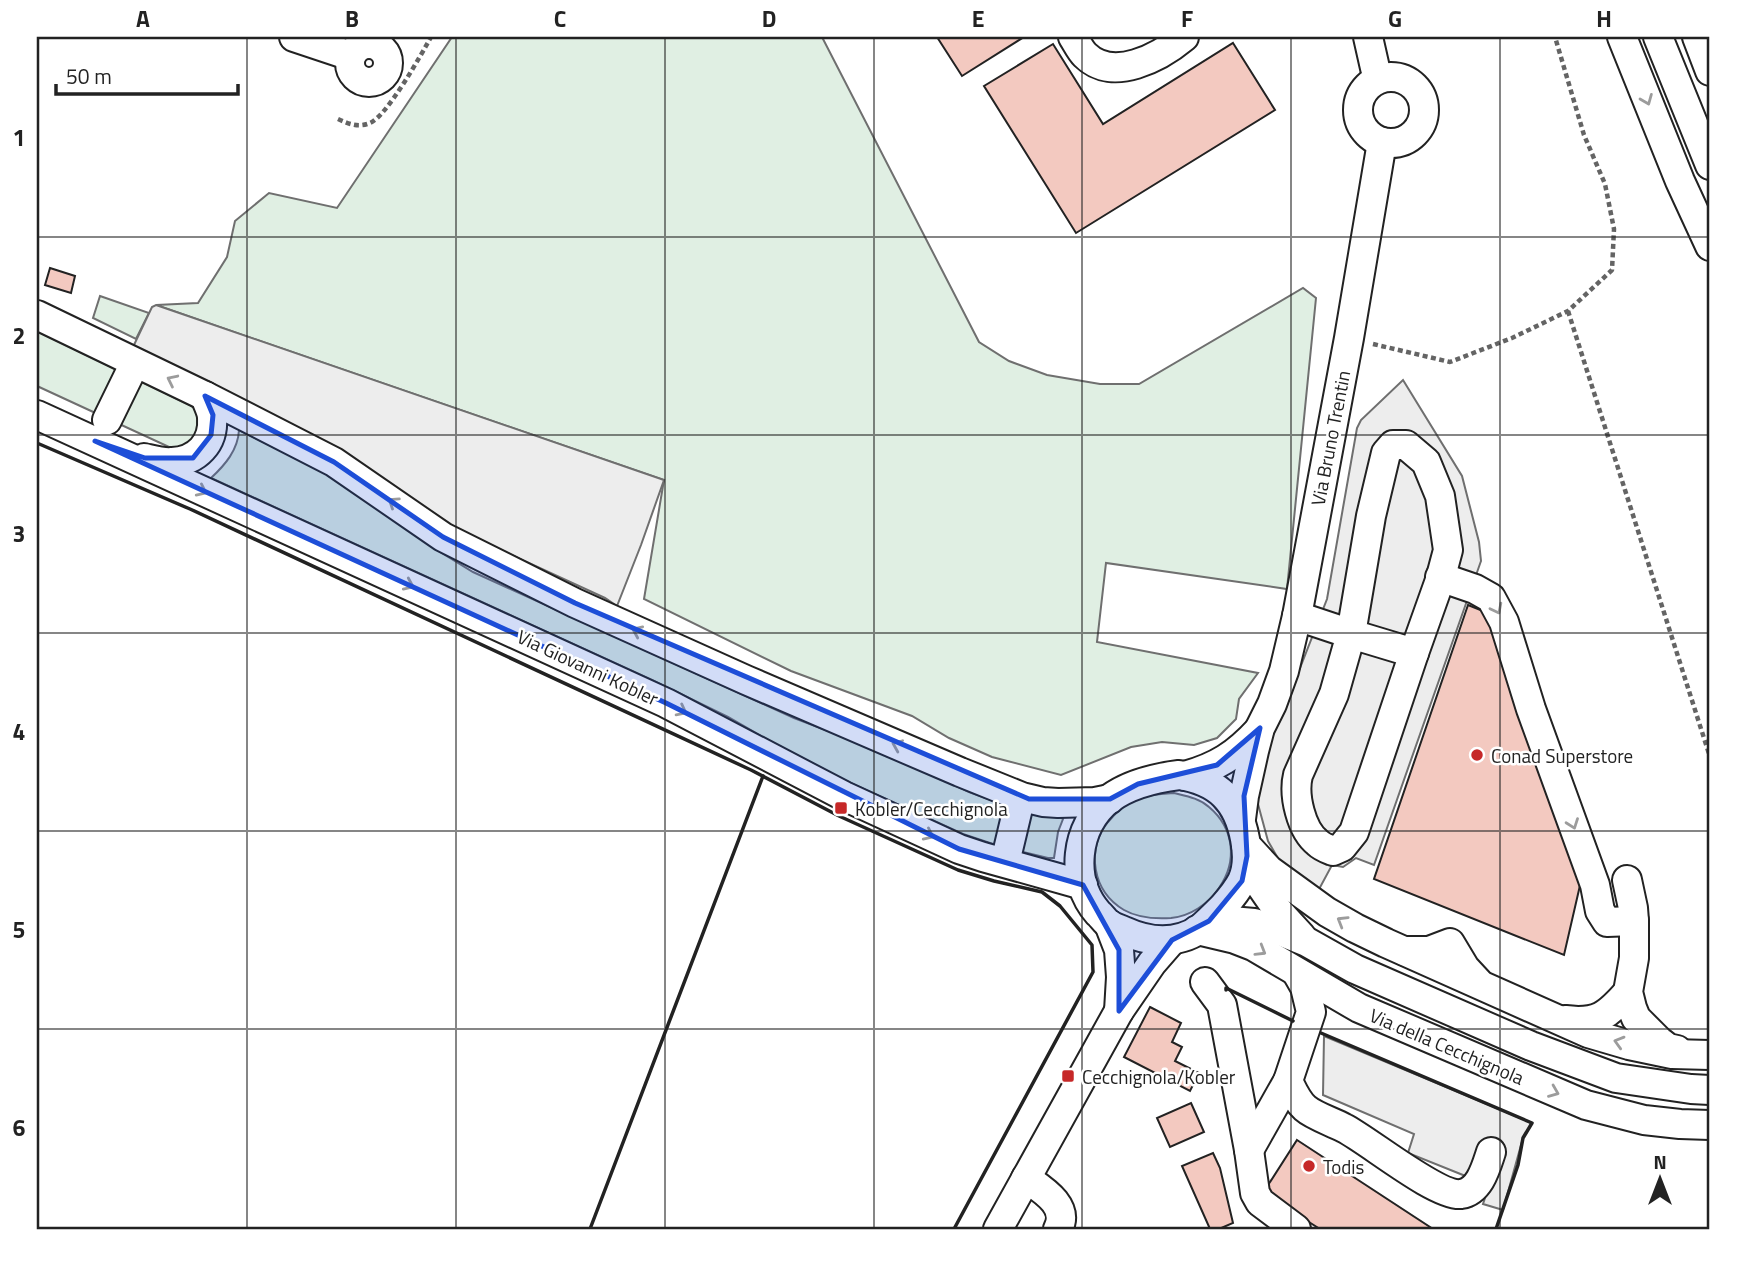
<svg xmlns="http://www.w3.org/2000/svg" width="1747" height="1266" viewBox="0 0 1747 1266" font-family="'Titillium Web',sans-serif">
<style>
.green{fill:#e0efe3;stroke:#6f6f6f;stroke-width:2}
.parking{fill:#ededed;stroke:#6f6f6f;stroke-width:2}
.building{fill:#f3c9c0;stroke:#222;stroke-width:2}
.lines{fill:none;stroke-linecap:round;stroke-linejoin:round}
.minor-casing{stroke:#222;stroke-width:32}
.path{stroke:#646464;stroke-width:4.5;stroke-dasharray:5 3.5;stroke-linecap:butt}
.minor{stroke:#fff;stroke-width:28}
.wall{stroke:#222;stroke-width:3.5}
.oneway{stroke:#9c9c9c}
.marked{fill:#1d4ed8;fill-opacity:0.2;stroke:#1d4ed8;stroke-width:5;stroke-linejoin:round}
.grid{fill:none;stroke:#222;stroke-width:2;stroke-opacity:0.55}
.poi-dot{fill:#c62828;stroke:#fff;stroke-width:2.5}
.labels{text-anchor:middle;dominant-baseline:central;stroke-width:5;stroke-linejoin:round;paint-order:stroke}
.street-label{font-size:19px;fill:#222;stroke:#fff}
.poi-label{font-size:19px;fill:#222;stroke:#fff;text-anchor:start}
.neatline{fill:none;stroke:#222;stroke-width:2.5}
.grid-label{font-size:23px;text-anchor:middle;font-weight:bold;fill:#222}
</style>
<rect width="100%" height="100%" fill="#fff"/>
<g class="green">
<path d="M452 37H822L979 342 1009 361 1047 375 1100 384H1139L1303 288 1316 298 1287 589 1106 563 1097 642 1258 673 1239 699 1236 719 1217 738 1194 745 1162 742 1131 747 1061 775 992 757 949 738 912 716 791 671 644 599 664 480 156 305 198 303 227 257 235 221 269 193 337 208Z"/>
<path d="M100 296 149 313 136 339 93 318Z"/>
<path d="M37 331 190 405 198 411 202 421 194 442 177 448 169 447 37 386Z"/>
<path d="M239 430 326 473 432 547 473 572 794 718 881 751 969 792 1013 808 1002 847 963 834 844 780 777 745 728 717 652 680 211 478C225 465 238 450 239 430Z"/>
<path d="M1174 793C1186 796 1199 798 1209 807 1234 828 1238 861 1219 888 1208 904 1191 916 1171 918 1155 919 1138 918 1124 910 1092 891 1086 850 1108 822 1115 814 1123 806 1132 801 1146 795 1159 794 1174 793Z"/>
<path d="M1023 811 1049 817 1058 816 1063 819 1058 832 1054 858H1048L1015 850Z"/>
</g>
<g class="parking">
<path d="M156 305 664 480 641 545 617 606 605 598 457 530 380 477 329 445 133 347 152 307Z"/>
<path d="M1403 380 1462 476 1479 542 1481 561 1374 865 1356 858 1343 867 1332 865 1317 893 1283 867 1268 841 1255 793 1263 753 1282 714 1327 599 1357 428 1361 420Z"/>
<path d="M1324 1036 1532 1123 1523 1138 1503 1210 1483 1204 1500 1154 1468 1177 1408 1153 1414 1134 1323 1095Z"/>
</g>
<g class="building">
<path d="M937 37H1024L962 76Z"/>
<path d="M1233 43 1275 110 1076 233 984 86 1053 44 1103 124Z"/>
<path d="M50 268 75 276 71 293 45 285Z"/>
<path d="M1468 605 1488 613 1581 881 1564 955 1374 879Z"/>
<path d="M1150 1007 1181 1023 1172 1042 1182 1047 1175 1061 1199 1073 1190 1091 1124 1057Z"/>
<path d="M1191 1103 1204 1132 1170 1147 1157 1118Z"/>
<path d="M1297 1140 1433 1229H1320L1263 1193Z"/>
<path d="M1213 1153 1220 1168 1233 1223 1219 1229H1210L1182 1166Z"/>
</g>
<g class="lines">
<g class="minor-casing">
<g id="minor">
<path d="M294 37 351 56"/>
<path d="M1073 37C1077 43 1080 50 1085 55 1113 83 1160 57 1184 37"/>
<path d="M1368 37 1375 68 1379 78"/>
<path d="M1622 37 1680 181 1710 246"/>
<path d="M1658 37 1710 165"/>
<path d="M1697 37 1710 71"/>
<circle cx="369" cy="63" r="19"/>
<circle cx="1391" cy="110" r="33"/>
<path d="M37 315 205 396 334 462 443 537 575 603 746 680 960 772 1022 797 1043 802 1058 803 1095 802 1110 799"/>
<path d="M37 415 666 703 844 796 959 849 983 857 1083 885"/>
<path d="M107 420 129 375"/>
<path d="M1393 445H1406L1426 462 1440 496 1448 550 1440 580 1414 653 1351 634 1371 516 1386 453Z"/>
<path d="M144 458C153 460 164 463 172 462 197 461 214 443 212 418 212 411 207 403 205 396"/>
<path d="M1440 577 1475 589 1491 598 1504 622 1531 709 1595 885 1600 911 1607 922 1634 921"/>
<path d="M1297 616 1351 634 1334 694 1298 775C1293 795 1301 830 1318 843 1322 847 1328 849 1333 851L1342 847 1354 832 1414 653"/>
<path d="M1179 775C1218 781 1238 801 1245 839 1248 854 1248 868 1242 881 1237 891 1230 899 1223 907 1216 914 1208 922 1200 929 1176 945 1148 942 1124 931 1119 929 1113 927 1109 924 1105 922 1102 916 1098 913 1069 880 1075 827 1109 799 1129 784 1155 778 1179 775Z"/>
<path d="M1185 776C1217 767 1236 755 1259 730"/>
<path d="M1241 819 1244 796 1254 751 1260 728 1272 704 1284 671 1297 616 1349 338 1382 142"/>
<path d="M1246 845 1269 870 1327 912 1355 928 1386 943 1588 1033 1629 1045 1672 1054 1710 1055"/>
<path d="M1008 850 1018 808"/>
<path d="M1247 866 1279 912 1301 936"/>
<path d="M1627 880 1633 908 1634 921V958L1628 992 1632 1008 1636 1018 1659 1041 1668 1048 1677 1050"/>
<path d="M1212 921H1231L1254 923 1275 929 1307 942 1355 969 1531 1046 1616 1078 1691 1089 1710 1090"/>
<path d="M1109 924 1119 950 1121 977 1119 1011"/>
<path d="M1197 930 1235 939 1253 946 1359 1008 1586 1105 1644 1120 1680 1124 1710 1125"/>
<path d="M1405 951H1429L1450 943 1465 968 1478 982"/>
<path d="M1297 973 1305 987 1311 1012 1288 1081C1293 1091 1297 1101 1305 1108 1314 1116 1333 1122 1344 1128 1368 1140 1437 1197 1461 1194 1480 1191 1486 1167 1491 1152"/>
<path d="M1205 982 1222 1005 1249 1150 1255 1193 1260 1202 1296 1229"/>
<path d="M1565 1020C1597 1024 1607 1016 1628 992"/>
<path d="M1249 1150 1288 1081"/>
<path d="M1026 1178C1043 1190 1070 1206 1058 1229"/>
<path d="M998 1229 1119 1011 1152 963 1172 940"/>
</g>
</g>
<g class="path">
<path d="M338 119C349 124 358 128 370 123 387 116 421 55 431 37"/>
<path d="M1568 311 1710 757"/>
<path d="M1373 344 1450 362 1512 338 1568 311 1612 270 1614 229 1605 184 1584 135 1555 37"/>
</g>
<use href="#minor" class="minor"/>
<g class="wall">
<path d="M37 443 190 509 751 770 839 816 958 870 994 881 1042 892 1060 906 1092 945 1093 972 954 1229"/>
<path d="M1226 990V988L1293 1021"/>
<path d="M1321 1033 1532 1123 1523 1138 1518 1165 1496 1229"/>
<path d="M590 1229 763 776"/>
</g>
</g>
<defs><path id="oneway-chevron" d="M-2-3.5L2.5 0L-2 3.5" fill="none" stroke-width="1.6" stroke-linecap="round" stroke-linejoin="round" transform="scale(1.75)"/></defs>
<g class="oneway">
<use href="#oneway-chevron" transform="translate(1647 100) rotate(68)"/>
<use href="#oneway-chevron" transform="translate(172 380) rotate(-154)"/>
<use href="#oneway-chevron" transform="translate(202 491) rotate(25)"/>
<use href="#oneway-chevron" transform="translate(393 502) rotate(-146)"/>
<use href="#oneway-chevron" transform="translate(409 585) rotate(24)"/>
<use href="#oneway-chevron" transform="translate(1497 609) rotate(63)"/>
<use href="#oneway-chevron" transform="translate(637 631) rotate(-156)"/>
<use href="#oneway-chevron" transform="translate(682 711) rotate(27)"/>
<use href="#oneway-chevron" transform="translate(897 745) rotate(-157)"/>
<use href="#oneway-chevron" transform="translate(1573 824) rotate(70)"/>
<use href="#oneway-chevron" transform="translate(929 835) rotate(25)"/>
<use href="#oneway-chevron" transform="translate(1342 921) rotate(-149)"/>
<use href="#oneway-chevron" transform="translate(1261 951) rotate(31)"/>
<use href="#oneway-chevron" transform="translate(1619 1042) rotate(-164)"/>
<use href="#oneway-chevron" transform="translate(1554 1092) rotate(22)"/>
</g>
<path class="marked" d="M205 396 334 462 443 537 575 603 1029 799H1110L1138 784 1217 765 1260 728 1244 796 1247 856 1242 881 1209 921 1172 940 1119 1011V950L1083 885 959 849 666 703 95 441 145 458H193L211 435 213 415Z"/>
<path class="grid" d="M247 37V1229M456 37V1229M665 37V1229M874 37V1229M1082 37V1229M1291 37V1229M1500 37V1229M37 237H1710M37 435H1710M37 633H1710M37 831H1710M37 1029H1710"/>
<g class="poi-dot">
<circle cx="1477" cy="755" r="7"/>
<rect x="834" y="801" width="14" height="14" rx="3.5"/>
<rect x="1061" y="1069" width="14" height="14" rx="3.5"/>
<circle cx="1309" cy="1166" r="7"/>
</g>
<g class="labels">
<g class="street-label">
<text transform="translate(1330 438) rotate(-79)">Via Bruno Trentin</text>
<text transform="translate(588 667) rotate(25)">Via Giovanni Kobler</text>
<text transform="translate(1447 1046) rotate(23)">Via della Cecchignola</text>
</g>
<g class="poi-label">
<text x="1491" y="755">Conad Superstore</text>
<text x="855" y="808">Kobler/Cecchignola</text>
<text x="1082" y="1076">Cecchignola/Kobler</text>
<text x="1323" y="1166">Todis</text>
</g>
</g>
<rect width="1747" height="1266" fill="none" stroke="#ffffff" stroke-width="77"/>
<g transform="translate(1660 1179)" stroke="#ffffff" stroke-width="5" paint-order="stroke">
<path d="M0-5L12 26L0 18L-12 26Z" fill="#222222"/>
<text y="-10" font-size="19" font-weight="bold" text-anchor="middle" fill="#222222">N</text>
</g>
<path d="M56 84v10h182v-10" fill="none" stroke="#222222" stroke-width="3.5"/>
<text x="66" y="84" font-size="21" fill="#222222" stroke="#ffffff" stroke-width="5" paint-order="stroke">50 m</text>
<rect x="38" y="38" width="1670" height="1190" class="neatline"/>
<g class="grid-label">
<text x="143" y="27">A</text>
<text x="352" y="27">B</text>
<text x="560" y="27">C</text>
<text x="769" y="27">D</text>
<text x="978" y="27">E</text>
<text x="1187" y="27">F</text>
<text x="1395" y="27">G</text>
<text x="1604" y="27">H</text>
<text x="19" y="146">1</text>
<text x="19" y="344">2</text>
<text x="19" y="542">3</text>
<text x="19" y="740">4</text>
<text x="19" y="938">5</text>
<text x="19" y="1136">6</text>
</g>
</svg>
